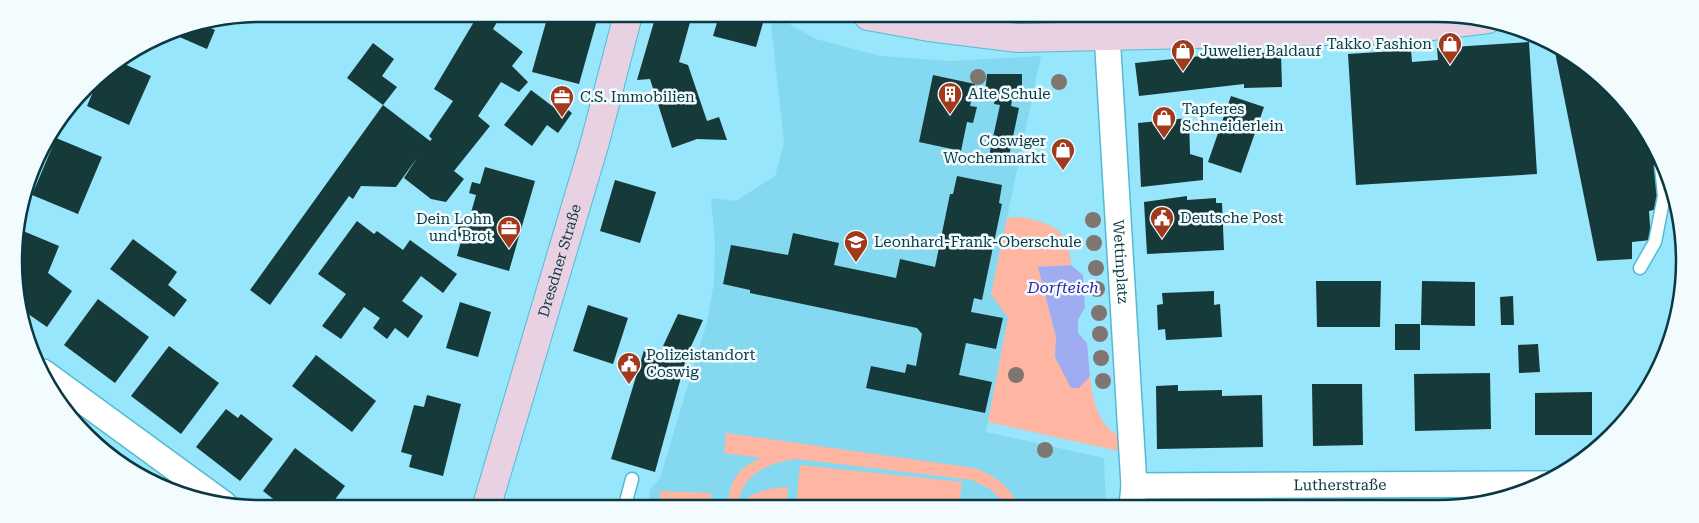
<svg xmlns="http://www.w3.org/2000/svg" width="1699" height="523" viewBox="0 0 1699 523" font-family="'Roboto Serif',serif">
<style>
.built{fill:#84d9f0}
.green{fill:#feb5a1}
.water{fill:#a0acf2}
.building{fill:#16393a}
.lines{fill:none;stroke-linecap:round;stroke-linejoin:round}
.lane-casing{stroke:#52bbd4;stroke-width:15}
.street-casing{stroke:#52bbd4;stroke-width:28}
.secondary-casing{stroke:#52bbd4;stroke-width:30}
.lane{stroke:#fff;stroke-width:12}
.street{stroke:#fff;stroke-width:25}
.secondary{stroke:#e9d1e4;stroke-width:28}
.tree{fill:#7f7571}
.labels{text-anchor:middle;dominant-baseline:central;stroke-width:5;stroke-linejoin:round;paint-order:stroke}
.poi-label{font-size:15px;fill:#0a3943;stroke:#f2fbfd;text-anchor:start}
.street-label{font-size:15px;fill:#0a3943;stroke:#f2fbfd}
.water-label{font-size:16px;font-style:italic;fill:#3326ac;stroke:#f2fbfd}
.rim{fill:none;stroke:#0a3943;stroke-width:2.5}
</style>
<rect width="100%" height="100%" fill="#98e6fb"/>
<path class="built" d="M770 16H775L816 39 880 56 950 61 1041 56 991 294 1008 318 986 432 1104 458 1106 506 649 505 650 490 660 478 707 322 714 283 715 244 711 198 736 201 775 176 784 143Z"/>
<g class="green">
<path d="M1033 17H1065L1058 21H1034Z"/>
<path d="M1022 217C1054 224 1069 230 1071 265L1038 267 1056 337 1055 357 1079 388 1090 376C1093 405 1100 433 1131 440L1132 454 988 422 1008 318 991 294 1007 218Z"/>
<path d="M726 433 974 468C995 476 1009 485 1019 506H1007L990 489 972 480 797 459C770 462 740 474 738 506H727C731 480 737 467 762 458L724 453Z"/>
<path d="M800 465 962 482 959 506H796Z"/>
<path d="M788 487 786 506H749L744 500C759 490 771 488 788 487Z"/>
<path d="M660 491 711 493V505H660Z"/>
</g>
<path class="water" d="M1071 265 1083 275 1085 307 1078 320V333L1087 343 1090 376 1079 388H1071L1055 357 1056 337 1038 267Z"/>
<g class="building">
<path d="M478 15H501L493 29 523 52 512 66 528 82 519 92 501 82 478 116 490 126 454 171 464 179 446 202 431 199 404 178 417 158 396 187 361 186 353 199 349 196 270 305 250 290 383 105 430 141 432 139 429 136 453 101 434 89Z"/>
<path d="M548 15H595L597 20 579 84 532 72Z"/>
<path d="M656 15H692L679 62 688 65 707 121 719 117 727 140 697 139 672 148 650 79 637 80Z"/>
<path d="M719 16H765L756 47 713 36Z"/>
<path d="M207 25 206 26 215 30 207 49 168 32Z"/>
<path d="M1529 42 1537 174 1356 185 1348 54 1411 50 1412 62 1438 60 1437 48Z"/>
<path d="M373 43 394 59 382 76 397 87 383 105 347 78Z"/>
<path d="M1554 47 1575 56 1644 124 1654 149 1658 209 1649 211 1651 240 1632 242V259L1597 261Z"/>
<path d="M1230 53H1281L1282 87 1244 88V84L1139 96 1135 63Z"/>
<path d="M120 62 151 76 129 125 87 106 101 73Z"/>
<path d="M987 74H1022V92L1013 94 1011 106 1019 108 1008 161 989 156 1000 105 994 104 996 93H985Z"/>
<path d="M933 75 975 84 970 106 977 107 973 123 967 122 961 151 919 142Z"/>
<path d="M531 90 556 109 559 103 572 113 558 133 547 125 532 146 504 125Z"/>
<path d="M1231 96 1264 107 1241 173 1208 162Z"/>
<path d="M1189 118 1190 154 1203 158V180L1141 187 1138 123Z"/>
<path d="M56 138 102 157 78 214 32 195Z"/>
<path d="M485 167 535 181 509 271 457 256 462 237 456 235 459 225 467 227 476 195 469 193 472 182 480 184Z"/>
<path d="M957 176 1002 185 999 203 1002 204 982 300 974 298 971 312 1003 318 996 349 966 343 959 375 992 382 985 413 866 388 871 366 905 373 907 364 916 366 922 334 917 328 750 293V290L723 284 731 245 788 255 793 233 839 243 834 265 896 278 900 259 935 267 950 194H953Z"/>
<path d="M615 180 656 192 640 243 600 231Z"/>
<path d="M1187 196V200L1216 198V203H1222L1224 250 1147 254 1144 202Z"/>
<path d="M357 221 374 234 377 231 403 250 410 240 457 274 443 293 421 276 402 301 423 316 408 338 395 328 387 339 373 328 380 318 364 307 341 339 322 326 346 294 318 274Z"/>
<path d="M16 228 59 246 48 273 72 291 47 327 21 309Z"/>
<path d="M133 239 177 272 168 285 187 300 174 317 110 269Z"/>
<path d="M1316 281H1381L1380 327H1317Z"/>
<path d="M1422 281 1475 282V326L1421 325Z"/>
<path d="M1214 291V305L1220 304 1222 337 1166 340 1165 329 1158 330 1157 305 1163 304 1162 293Z"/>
<path d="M1513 296 1514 325H1501L1500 297Z"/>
<path d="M98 299 149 337 115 383 64 345Z"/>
<path d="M460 302 491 312 478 357 446 348Z"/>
<path d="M588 305 628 318 613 364 573 351Z"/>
<path d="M678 314 703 320 688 353 663 346Z"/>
<rect x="1395" y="324" width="25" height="26"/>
<path d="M1538 344 1540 372 1519 373 1518 345Z"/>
<path d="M169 346 219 383 181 434 131 396Z"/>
<path d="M645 347 686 359 655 472 611 459Z"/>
<path d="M316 355 376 401 352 432 292 386Z"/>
<path d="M1490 373 1491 429 1415 431 1414 374Z"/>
<path d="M1312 384H1362L1363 445 1313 446Z"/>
<path d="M1178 385V391L1222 390V396L1262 395 1263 447 1157 449 1156 386Z"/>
<path d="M1592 392V435H1535V393Z"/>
<path d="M427 395 461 404 443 476 409 467 412 455 401 452 414 405 424 407Z"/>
<path d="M226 409 238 418 241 414 273 439 240 481 196 447Z"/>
<path d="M295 448 345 486 331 505H281L263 491Z"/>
</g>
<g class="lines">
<g class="lane-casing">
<g id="lane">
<path d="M1640 268 1655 242 1664 196 1661 167"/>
<path d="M625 505 632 479"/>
</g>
</g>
<g class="street-casing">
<g id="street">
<path id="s1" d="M1106 17 1134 486 1132 506"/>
<path d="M43 372 224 504"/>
<path id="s2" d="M1134 486 1547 484"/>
</g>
</g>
<g class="secondary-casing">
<g id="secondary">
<path d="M868 16 929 27 1018 38 1407 29 1488 19"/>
<path id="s3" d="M487 505 595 142 628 15"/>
</g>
</g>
<use href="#lane" class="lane"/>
<use href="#street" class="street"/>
<use href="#secondary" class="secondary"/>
</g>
<g class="tree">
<circle cx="978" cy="77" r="8"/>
<circle cx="1059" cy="82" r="8"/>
<circle cx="1093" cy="220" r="8"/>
<circle cx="1094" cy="243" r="8"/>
<circle cx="1096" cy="268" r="8"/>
<circle cx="1097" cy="289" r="8"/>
<circle cx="1099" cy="313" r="8"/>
<circle cx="1100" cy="334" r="8"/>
<circle cx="1101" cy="358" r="8"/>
<circle cx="1016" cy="375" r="8"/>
<circle cx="1103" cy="381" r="8"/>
<circle cx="1045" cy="450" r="8"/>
</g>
<defs>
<g id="shop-pin" transform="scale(1.25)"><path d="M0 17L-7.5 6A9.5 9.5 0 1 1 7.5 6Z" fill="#a1391c" stroke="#f2fbfd"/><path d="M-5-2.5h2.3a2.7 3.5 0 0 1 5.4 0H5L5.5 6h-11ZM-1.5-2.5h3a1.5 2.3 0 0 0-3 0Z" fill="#fff"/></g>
<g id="building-pin" transform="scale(1.25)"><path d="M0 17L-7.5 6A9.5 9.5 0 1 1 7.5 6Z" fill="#a1391c" stroke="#f2fbfd"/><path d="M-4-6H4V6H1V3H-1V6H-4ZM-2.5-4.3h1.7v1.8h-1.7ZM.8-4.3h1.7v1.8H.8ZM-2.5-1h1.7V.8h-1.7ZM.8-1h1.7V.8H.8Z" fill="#fff"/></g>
<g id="office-pin" transform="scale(1.25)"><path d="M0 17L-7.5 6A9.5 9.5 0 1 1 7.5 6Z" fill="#a1391c" stroke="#f2fbfd"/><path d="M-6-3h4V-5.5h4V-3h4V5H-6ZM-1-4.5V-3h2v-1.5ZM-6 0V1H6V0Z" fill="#fff"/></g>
<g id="civic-pin" transform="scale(1.25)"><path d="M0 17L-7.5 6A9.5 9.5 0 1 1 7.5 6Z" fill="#a1391c" stroke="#f2fbfd"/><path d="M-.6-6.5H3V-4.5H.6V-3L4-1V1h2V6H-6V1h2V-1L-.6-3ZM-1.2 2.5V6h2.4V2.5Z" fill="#fff"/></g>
<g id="school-pin" transform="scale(1.25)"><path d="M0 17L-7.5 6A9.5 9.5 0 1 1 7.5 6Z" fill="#a1391c" stroke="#f2fbfd"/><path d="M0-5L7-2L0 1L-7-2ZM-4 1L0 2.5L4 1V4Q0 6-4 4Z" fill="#fff"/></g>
</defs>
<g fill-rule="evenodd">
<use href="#shop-pin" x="1450" y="44"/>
<use href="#shop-pin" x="1183" y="51"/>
<use href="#building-pin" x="950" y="94"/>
<use href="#office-pin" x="562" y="97"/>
<use href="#shop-pin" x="1164" y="118"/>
<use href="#shop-pin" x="1063" y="150"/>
<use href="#civic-pin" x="1162" y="218"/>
<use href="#office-pin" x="509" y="228"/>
<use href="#school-pin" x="856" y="242"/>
<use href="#civic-pin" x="629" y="364"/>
</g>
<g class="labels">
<g class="poi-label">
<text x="1432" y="44" text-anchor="end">Takko Fashion</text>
<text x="1200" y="51">Juwelier Baldauf</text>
<text x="968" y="94">Alte Schule</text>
<text x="580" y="97">C.S. Immobilien</text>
<text x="1182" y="109">Tapferes<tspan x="1182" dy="17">Schneiderlein</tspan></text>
<text x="1046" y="141" text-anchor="end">Coswiger<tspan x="1046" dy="17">Wochenmarkt</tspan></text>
<text x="1180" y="218">Deutsche Post</text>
<text x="492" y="219" text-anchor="end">Dein Lohn<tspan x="492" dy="17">und Brot</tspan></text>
<text x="874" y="242">Leonhard-Frank-Oberschule</text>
<text x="646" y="355">Polizeistandort<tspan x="646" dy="17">Coswig</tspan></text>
</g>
<g class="street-label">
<text stroke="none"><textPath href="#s3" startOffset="255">Dresdner Straße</textPath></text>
<text stroke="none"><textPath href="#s1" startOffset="245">Wettinplatz</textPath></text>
<text stroke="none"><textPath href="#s2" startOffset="206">Lutherstraße</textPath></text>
</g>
<g class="water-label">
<text x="1063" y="287">Dorfteich</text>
</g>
</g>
<path d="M0 0H1699V523H0ZM261 22H1437A239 239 0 0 1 1676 261V261A239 239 0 0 1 1437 500H261A239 239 0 0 1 22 261V261A239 239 0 0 1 261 22Z" fill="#f2fbfd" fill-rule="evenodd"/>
<path class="rim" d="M261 22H1437A239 239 0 0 1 1676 261V261A239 239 0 0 1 1437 500H261A239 239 0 0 1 22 261V261A239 239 0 0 1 261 22Z"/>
</svg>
